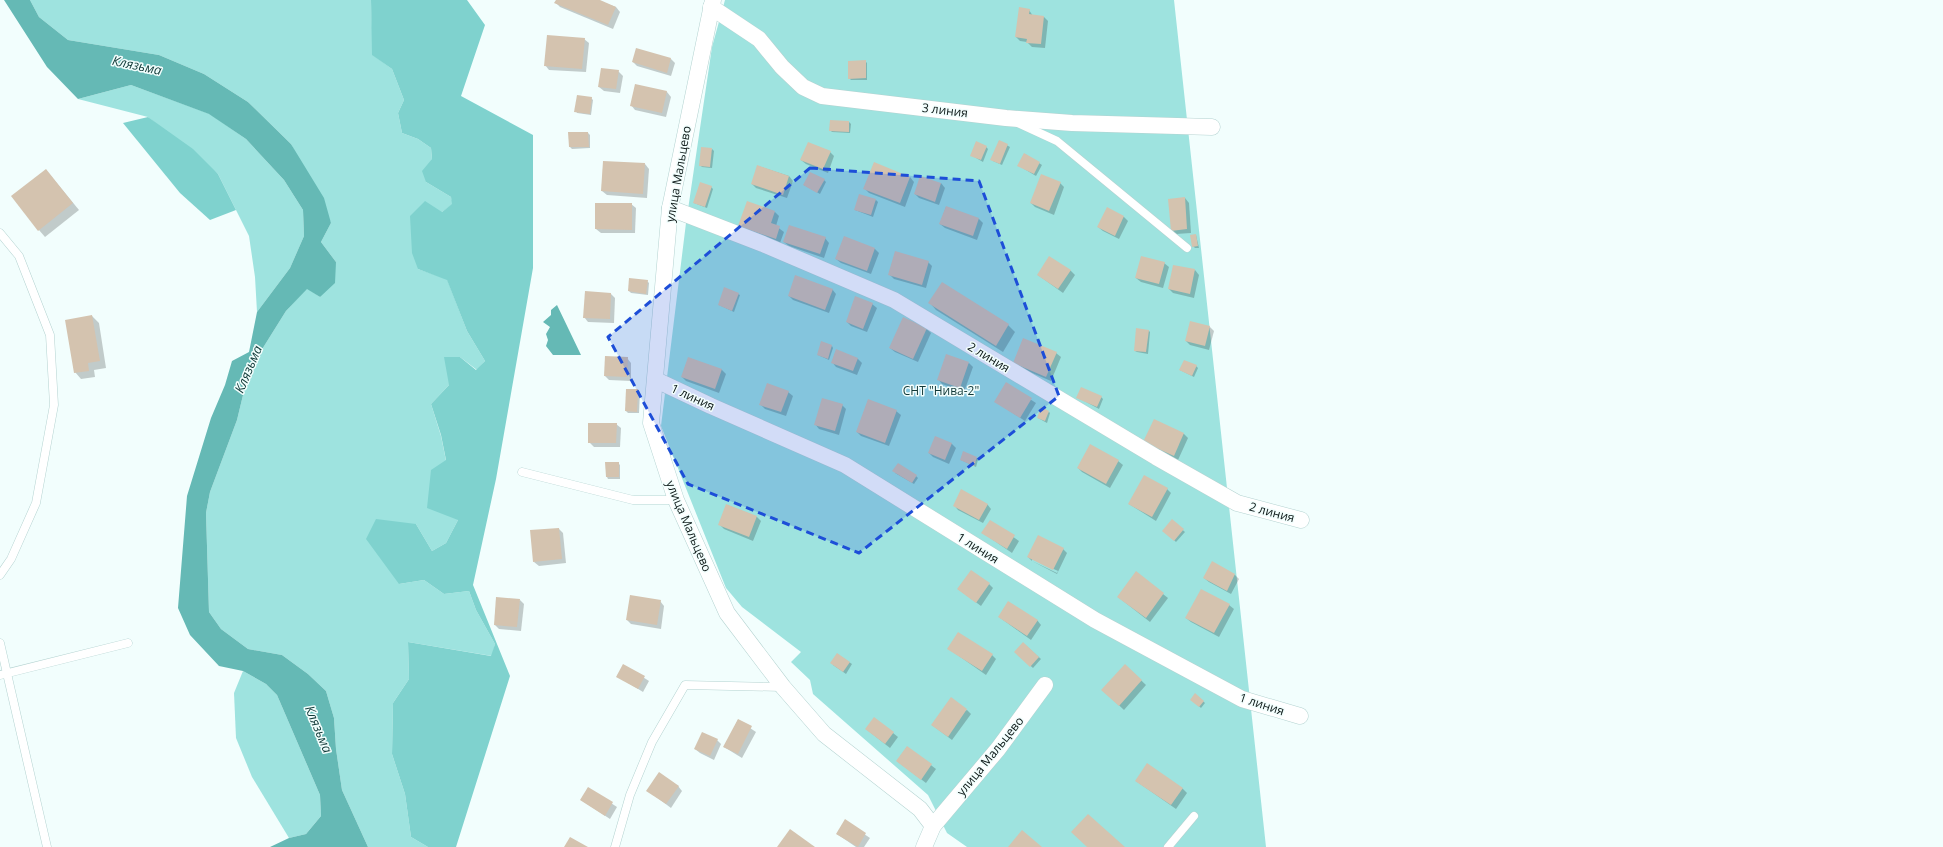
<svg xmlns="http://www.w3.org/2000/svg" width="1943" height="847" viewBox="0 0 1943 847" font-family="'Open Sans',sans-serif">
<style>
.green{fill:#9ee3df}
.forest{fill:#7fd2ce}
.water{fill:#65b9b5}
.shadow{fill:#0003}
.building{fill:#d4c3af}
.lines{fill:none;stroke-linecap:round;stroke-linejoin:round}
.lane-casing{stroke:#b4d3d1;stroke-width:9}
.street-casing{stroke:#b4d3d1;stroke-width:17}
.lane{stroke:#fff;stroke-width:8}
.street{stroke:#fff;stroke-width:16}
.marked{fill:#1d4ed8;fill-opacity:0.2;stroke:#1d4ed8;stroke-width:3;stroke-dasharray:8 5;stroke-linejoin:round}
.labels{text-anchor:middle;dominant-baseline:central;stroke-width:3;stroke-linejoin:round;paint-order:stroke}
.street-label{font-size:12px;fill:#0b1716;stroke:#f2fefd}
.park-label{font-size:12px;fill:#113938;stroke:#f2fefd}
.water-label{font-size:13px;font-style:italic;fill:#113a38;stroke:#f2fefd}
</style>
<rect width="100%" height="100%" fill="#f2fefd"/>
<g class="green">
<path d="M30 0H371L373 55 392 69 404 100 398 113 402 133 418 139 431 148 432 159 426 182 451 197 453 204 442 212 418 269 447 279 467 331 485 361 477 370 460 357 449 385 431 404 441 436 458 520 446 543 432 551 416 524 399 584 424 580 444 594 469 591 476 610 495 644 492 656 408 642 409 679 393 703 392 754 405 794 411 837 428 847H368L342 790 336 749 334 718 326 691 308 674 282 655 248 649 221 629 209 612 206 513 210 492 237 420 244 391 256 359 286 311 307 288 320 297 336 262 321 242 331 223 291 144 248 102 204 74 159 55 68 40 39 17Z"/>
<path d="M725 0H1174L1266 847H967L947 833 928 795 813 694 810 680 791 662 801 652 742 607 726 588 661 426 686 223 712 47Z"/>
<path d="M131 85 210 114 246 139 284 180 303 210 304 236 290 268 257 312 255 277 249 236 218 174 148 117 78 99Z"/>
<path d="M243 671 266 684 277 695 320 795 321 816 306 834 289 838 252 777 236 738 234 693Z"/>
</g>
<g class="forest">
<path d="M371 0H467L485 25 461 96 533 135V268L496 479 473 585 510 676 456 847H428L411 837 405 794 392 754 393 703 409 679 408 642 491 656 495 644 476 610 469 591 444 594 424 580 399 584 366 539 376 519 416 524 432 551 446 543 458 520 427 508 431 470 446 460 441 435 431 404 449 385 444 357H460L476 370 485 361 467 331 447 280 418 269 412 253 410 216 425 201 442 212 452 204 451 197 426 182 422 171 432 159 431 148 418 139 402 133 398 113 404 100 392 69 372 55Z"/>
<path d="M148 117 193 149 218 174 236 210 210 220 180 193 123 123Z"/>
</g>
<g class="water">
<path d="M4 0H30L39 17 68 40 159 55 204 74 248 102 291 144 324 198 331 223 321 242 336 262 335 283 320 297 307 289 286 311 256 359 244 391 237 420 210 492 206 513 209 612 221 629 248 649 282 655 308 674 326 691 334 718 336 749 342 790 368 847H270L289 838 306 834 321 816 320 795 277 695 266 684 243 671 219 666 190 635 178 608 187 496 211 418 225 385 232 361 249 352 257 312 290 268 304 236 303 210 284 180 246 139 209 114 131 85 78 99 47 67Z"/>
<path d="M557 305 581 355H553L546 346 548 340 546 334 550 327 543 322 551 315V310Z"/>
</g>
<g class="shadow">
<path d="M557 0H597L616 7 620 12 613 29 560 7 556 3Z"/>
<path d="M1029 10 1033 16 1044 17 1048 21 1045 48 1032 47 1027 42 1020 41 1016 37Z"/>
<path d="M584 39 589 43 586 72 549 70 545 65Z"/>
<path d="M671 59 675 63 671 76 637 66 633 62Z"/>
<path d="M865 61 867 63V80H851L849 78Z"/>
<path d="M618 71 623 76 620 93 604 91 599 87Z"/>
<path d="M636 85 667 92 671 97 666 117 635 110 631 105Z"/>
<path d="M591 98 593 100 591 115 577 113 576 111Z"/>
<path d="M849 122 851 124 850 133 832 132 830 130Z"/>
<path d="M588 133 590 135V148L572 149 570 147Z"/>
<path d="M999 141 1010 147 1002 165 993 161Z"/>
<path d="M986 147 988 149 983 162 971 155Z"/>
<path d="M712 149 714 151 712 168 702 167 700 165Z"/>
<path d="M830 152 834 156 828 173 806 164 801 160Z"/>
<path d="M1025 154 1042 165 1036 176 1021 167Z"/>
<path d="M645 164 649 169 647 198 607 195 602 191Z"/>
<path d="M758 166 789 176 793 181 787 198 756 188 752 184Z"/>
<path d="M46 170 79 210 45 237 39 230Z"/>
<path d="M910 177 914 182 905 207 869 193 865 189Z"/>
<path d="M824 180 826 182 820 194 804 185Z"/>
<path d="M941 183 945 188 939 205 919 198 915 194Z"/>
<path d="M1060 183 1064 187 1054 215 1035 207 1031 203Z"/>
<path d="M711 187 713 189 707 208 694 203Z"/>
<path d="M1185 198 1189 203 1191 233 1176 234 1172 230Z"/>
<path d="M876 200 878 202 873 217 855 210Z"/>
<path d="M631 204 636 208 635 233H601L596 229Z"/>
<path d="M946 207 979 219 983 223 977 240 945 228 940 224Z"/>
<path d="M1108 209 1124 217 1128 221 1119 239 1103 231 1098 227Z"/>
<path d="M775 212 779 216 776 226 784 232 780 243 744 230 739 226Z"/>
<path d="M1196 235 1199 248H1195L1193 246Z"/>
<path d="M825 238 829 243 824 258 789 246 784 242Z"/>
<path d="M844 238 875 249 879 253 871 274 841 263 836 259Z"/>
<path d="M928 262 932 266 926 288 894 279 889 274Z"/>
<path d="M1164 263 1169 267 1163 288 1141 282 1136 278Z"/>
<path d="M1070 270 1075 275 1063 293 1038 275Z"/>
<path d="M1195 270 1199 275 1194 298 1173 293 1169 289Z"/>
<path d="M647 281 649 283 648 295 631 293 629 291Z"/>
<path d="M942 284 1008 325 1015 332 1003 352 936 310 930 303Z"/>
<path d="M832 289 836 294 829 313 793 300 789 296Z"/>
<path d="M586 292 611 294 615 298 614 323 588 322 584 317Z"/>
<path d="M738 294 740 295 734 312 719 305Z"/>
<path d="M872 304 877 308 867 332 851 326 847 322Z"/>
<path d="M92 316 99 323 106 368 94 370 95 377 81 379 75 372Z"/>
<path d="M1210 327 1214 331 1209 350 1190 345 1186 341Z"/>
<path d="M927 329 931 333 918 362 895 352 890 348Z"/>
<path d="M1148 330 1150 332 1148 354 1137 352 1135 351Z"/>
<path d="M832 346 833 348 829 360 818 355Z"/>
<path d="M836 351 858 359 862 363 857 375 836 367 832 362Z"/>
<path d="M1056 353 1061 357 1051 381 1018 367 1014 363Z"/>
<path d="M627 358 631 363V381L609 380 605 376Z"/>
<path d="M969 363 973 367 964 392 942 384 938 379Z"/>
<path d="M1196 366 1198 368 1194 377 1180 370Z"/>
<path d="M721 369 726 374 719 393 686 381 682 377Z"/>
<path d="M1007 384 1036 403 1025 421 996 402Z"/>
<path d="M638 390 640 392 639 413H628L626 411Z"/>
<path d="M788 392 793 396 786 416 765 409 760 404Z"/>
<path d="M1077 397H1101L1103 399 1099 409Z"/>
<path d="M842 405 846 409 839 435 819 429 815 424Z"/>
<path d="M896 411 901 415 889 446 861 436 857 432Z"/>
<path d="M1049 412 1050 413 1047 423 1038 418Z"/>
<path d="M1154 421 1184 434 1188 438 1178 460 1149 446Z"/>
<path d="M616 424 621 428 620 447H594L589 442Z"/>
<path d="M951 443 956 448 949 464 933 457 929 453Z"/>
<path d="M977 458 978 460 976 467 961 460Z"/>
<path d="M1118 461 1123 465 1110 488 1082 472 1078 468Z"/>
<path d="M618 463 620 465V479H608L607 477Z"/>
<path d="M895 473 916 476 918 478 914 484Z"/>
<path d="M1167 489 1171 493 1156 521 1129 504Z"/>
<path d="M987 504 991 509 983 523 958 510 954 505Z"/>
<path d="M727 505 757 517 761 521 753 541 724 529 719 524Z"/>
<path d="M990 521 1019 541 1012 553 983 533Z"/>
<path d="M1172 521 1185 532 1176 542 1164 531Z"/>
<path d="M559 529 563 533 566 563 539 566 534 562Z"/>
<path d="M1063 549 1067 553 1057 574 1032 561 1057 573 1058 571 1032 559V561L1028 557Z"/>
<path d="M1213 563 1235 575 1239 579 1231 594 1209 582 1204 578Z"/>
<path d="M1136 573 1168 598 1150 622 1118 597Z"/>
<path d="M989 584 993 588 981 606 958 589Z"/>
<path d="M520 600 524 604 521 631 499 629 495 625Z"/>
<path d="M660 601 664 606 661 629 631 624 627 620Z"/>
<path d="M1229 605 1234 609 1219 637 1191 622 1186 618Z"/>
<path d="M999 617 1037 620 1041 625 1031 640Z"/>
<path d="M1023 643 1041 659 1033 668 1015 652Z"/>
<path d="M949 649 992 655 996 659 986 675Z"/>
<path d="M837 654 852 664 846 674 833 665Z"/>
<path d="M624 665 649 681 643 692 617 676Z"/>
<path d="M1125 665 1146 685 1124 710 1107 694Z"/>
<path d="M1195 694 1205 703 1201 708 1193 701Z"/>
<path d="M967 710 971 714 952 740 932 725Z"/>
<path d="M738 720 756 732 742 758 724 747Z"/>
<path d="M866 729 893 733 898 737 890 748Z"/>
<path d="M717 740 721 744 714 760 700 753 695 749Z"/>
<path d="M907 747 936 769 926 783 897 761Z"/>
<path d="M1136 781 1182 788 1187 793 1176 809Z"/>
<path d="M678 786 682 791 671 808 647 790Z"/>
<path d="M588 788 617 807 610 819 581 800Z"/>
<path d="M845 821 870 838 864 847H856L837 834Z"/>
</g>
<g class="building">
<path d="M556 0H600L616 7 608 25 554 3Z"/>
<path d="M1019 7 1030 9 1029 14 1044 16 1041 44 1026 43 1027 39 1015 37Z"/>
<path d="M547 35 585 38 582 69 544 66Z"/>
<path d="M636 48 671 58 667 73 632 62Z"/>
<path d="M866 60V78L848 79V61Z"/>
<path d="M601 68 619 70 616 89 598 87Z"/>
<path d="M635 84 667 91 662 113 630 106Z"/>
<path d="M577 95 592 97 590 114 574 112Z"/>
<path d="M830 120 849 121V132L829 131Z"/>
<path d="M568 132H588L589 147H569Z"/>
<path d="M999 140 1008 144 1000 164 990 160Z"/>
<path d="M976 141 987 146 981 160 970 156Z"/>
<path d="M808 142 831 151 823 169 800 160Z"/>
<path d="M701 147 712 148 710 167 699 166Z"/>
<path d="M1024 153 1040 162 1034 174 1017 166Z"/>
<path d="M603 161 645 163 643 194 601 191Z"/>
<path d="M874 162 910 177 900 203 863 189Z"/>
<path d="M757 165 789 176 783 195 751 184Z"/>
<path d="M46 169 73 203 38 231 11 196Z"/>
<path d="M810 172 825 179 817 193 803 185Z"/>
<path d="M1041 174 1061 182 1049 211 1030 203Z"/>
<path d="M920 176 941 183 935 202 914 194Z"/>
<path d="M700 182 712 186 705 207 693 203Z"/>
<path d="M859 194 876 199 871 215 854 210Z"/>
<path d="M1185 197 1187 229 1171 231 1168 199Z"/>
<path d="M747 201 775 211 771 223 780 226 776 239 738 226Z"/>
<path d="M595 203H632V230L595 229Z"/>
<path d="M946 206 979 218 973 236 939 224Z"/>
<path d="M1107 207 1124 216 1115 236 1097 227Z"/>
<path d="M789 225 826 237 820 254 783 242Z"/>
<path d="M1196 234 1198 246 1192 247 1190 235Z"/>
<path d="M844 236 875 248 867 271 835 259Z"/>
<path d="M895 251 929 261 922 285 888 275Z"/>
<path d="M1049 256 1071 270 1058 289 1037 275Z"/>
<path d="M1141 256 1165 262 1159 284 1135 278Z"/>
<path d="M1173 265 1195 269 1190 294 1168 289Z"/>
<path d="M795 275 833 289 825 310 788 296Z"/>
<path d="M629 278 648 280 646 294 628 291Z"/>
<path d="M942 282 1009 324 996 346 928 303Z"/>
<path d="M724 287 739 293 732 311 718 305Z"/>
<path d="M585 291 611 293 610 319 583 318Z"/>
<path d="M855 296 873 303 863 329 846 322Z"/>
<path d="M92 315 100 361 88 363 89 371 74 373 65 320Z"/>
<path d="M903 317 927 328 913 359 889 348Z"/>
<path d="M1190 321 1210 326 1205 346 1185 341Z"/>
<path d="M1136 328 1149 330 1146 352 1134 351Z"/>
<path d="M1023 338 1057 352 1046 377 1013 363Z"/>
<path d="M821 341 832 345 828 359 817 355Z"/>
<path d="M836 349 858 358 853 371 831 363Z"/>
<path d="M946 354 969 362 960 388 937 380Z"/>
<path d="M605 356 628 357 627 377 604 376Z"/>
<path d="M688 357 722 369 715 389 681 377Z"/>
<path d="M1184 360 1197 365 1192 376 1179 370Z"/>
<path d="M1006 382 1032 398 1020 418 994 402Z"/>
<path d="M767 383 789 391 781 412 759 405Z"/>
<path d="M1081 387 1102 396 1097 407 1076 398Z"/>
<path d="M626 389H638L637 412 625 411Z"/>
<path d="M822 398 843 404 835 431 814 425Z"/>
<path d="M868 399 897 410 885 443 856 432Z"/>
<path d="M1041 407 1049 411 1045 421 1037 418Z"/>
<path d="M1154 419 1184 433 1174 456 1143 442Z"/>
<path d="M588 423H617L616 443H588Z"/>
<path d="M935 436 952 443 945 460 928 453Z"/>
<path d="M1090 444 1119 460 1106 484 1077 468Z"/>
<path d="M963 451 977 457 974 466 960 460Z"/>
<path d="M605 462H619V477H606Z"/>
<path d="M898 463 917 475 912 483 892 471Z"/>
<path d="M1144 475 1168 488 1152 517 1128 504Z"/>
<path d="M961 489 988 504 979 520 953 506Z"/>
<path d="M726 504 757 516 749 537 718 525Z"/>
<path d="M1172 519 1184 529 1174 541 1162 531Z"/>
<path d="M990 520 1015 535 1007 549 981 533Z"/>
<path d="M559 528 562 559 533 562 530 530Z"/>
<path d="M1038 535 1064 548 1053 570 1027 557Z"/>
<path d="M1212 561 1235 574 1227 591 1203 578Z"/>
<path d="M971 570 990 583 976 603 957 589Z"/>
<path d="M1136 571 1164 593 1146 618 1117 597Z"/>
<path d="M1201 589 1230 604 1214 633 1185 618Z"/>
<path d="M630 595 661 600 657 625 626 620Z"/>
<path d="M496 597 520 599 517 627 494 625Z"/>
<path d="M1008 601 1038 620 1027 636 998 617Z"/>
<path d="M958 632 993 654 982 671 947 649Z"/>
<path d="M1023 642 1039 657 1030 667 1014 652Z"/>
<path d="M837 653 850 662 843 672 830 663Z"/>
<path d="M623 664 645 676 638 689 616 677Z"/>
<path d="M1125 664 1142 680 1119 706 1101 690Z"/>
<path d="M1195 693 1204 701 1199 707 1190 700Z"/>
<path d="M951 697 967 709 948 737 931 725Z"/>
<path d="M874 717 894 732 885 744 865 729Z"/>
<path d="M738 719 752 726 738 754 723 747Z"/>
<path d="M702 732 718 739 710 756 694 749Z"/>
<path d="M907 746 932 764 921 780 896 761Z"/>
<path d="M1147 763 1183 788 1171 805 1135 781Z"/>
<path d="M659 772 679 786 666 804 646 791Z"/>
<path d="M588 787 613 802 605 816 580 800Z"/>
<path d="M1088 814 1125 847H1087L1071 832Z"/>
<path d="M845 819 866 833 858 847 836 834Z"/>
<path d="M790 829 815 847H777Z"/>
<path d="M1022 830 1042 847H1008Z"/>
<path d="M570 837 588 847H564Z"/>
</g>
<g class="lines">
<g class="lane-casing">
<g id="lane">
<path d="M1018 123 1057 141 1187 248"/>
<path d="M0 233 19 256 50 335 54 405 36 503 11 559 0 575"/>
<path d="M522 472 633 500H676"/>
<path d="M0 643 47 847"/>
<path d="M0 675 128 643"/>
<path d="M615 847 630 795 652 742 685 685 782 687"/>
<path d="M1168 847 1194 816"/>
</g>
</g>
<g class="street-casing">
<g id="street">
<path d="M713 0 670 208 651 423 676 500 727 613 783 687 824 734 920 809 933 826"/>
<path d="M711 7 759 39 782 67 803 87 822 96 1006 118 1072 123 1212 127"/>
<path d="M670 208 763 244 894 300 1156 457 1237 503 1301 520"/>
<path d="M656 380 711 406 845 465 1095 620 1242 699 1300 716"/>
<path d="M924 847 933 826 998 749 1045 685"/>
</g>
</g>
<use href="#lane" class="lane"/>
<use href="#street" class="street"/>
</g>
<path class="marked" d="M810 168 979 181 1059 396 859 553 688 484 608 337Z"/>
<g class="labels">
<g class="street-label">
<text transform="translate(945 110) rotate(7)">3 линия</text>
<text transform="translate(678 174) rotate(-80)">улица Мальцево</text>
<text transform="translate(989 357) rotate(31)">2 линия</text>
<text transform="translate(693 397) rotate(25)">1 линия</text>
<text transform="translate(1272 512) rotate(15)">2 линия</text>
<text transform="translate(689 526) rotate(67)">улица Мальцево</text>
<text transform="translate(978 548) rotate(32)">1 линия</text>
<text transform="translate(1262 704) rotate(18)">1 линия</text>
<text transform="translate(990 756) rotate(-51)">улица Мальцево</text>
</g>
<g class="park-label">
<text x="941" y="390">СНТ "Нива-2"</text>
</g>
<g class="water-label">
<text transform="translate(137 65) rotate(12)">Клязьма</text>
<text transform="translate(248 369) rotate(-67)">Клязьма</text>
<text transform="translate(319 729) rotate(67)">Клязьма</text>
</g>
</g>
</svg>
